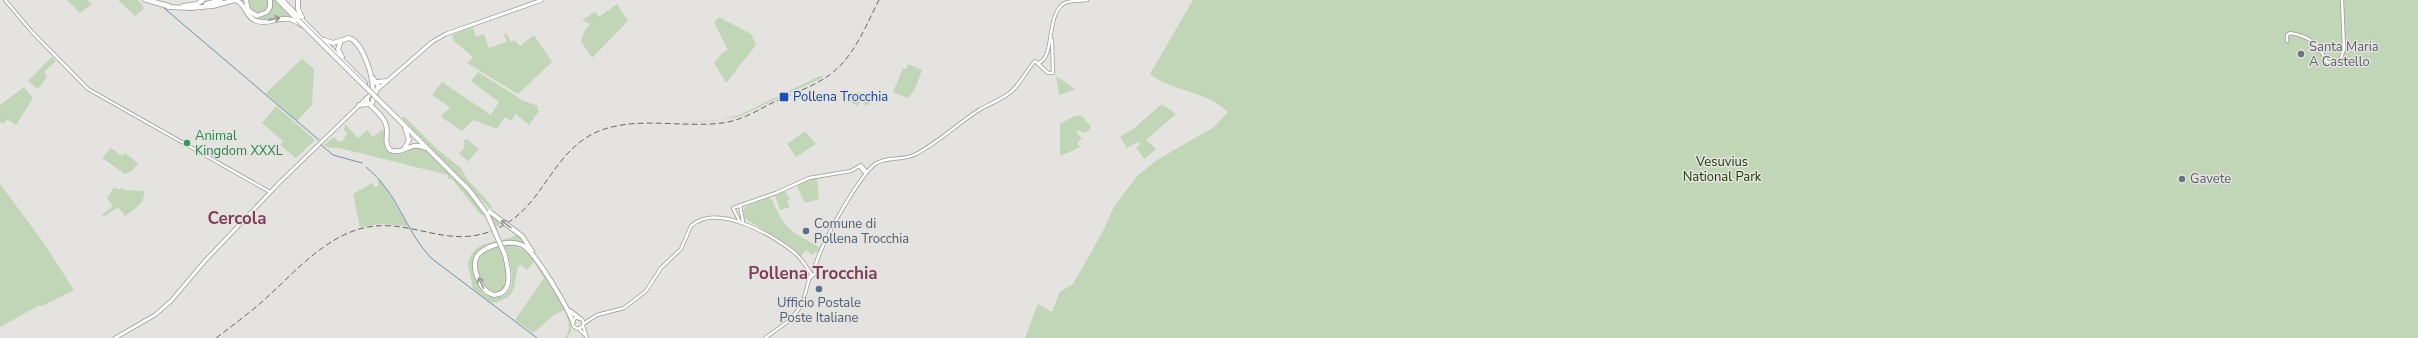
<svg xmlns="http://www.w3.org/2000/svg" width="2418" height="338" viewBox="0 0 2418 338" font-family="'Nunito Sans',sans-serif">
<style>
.green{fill:#c0d6b6}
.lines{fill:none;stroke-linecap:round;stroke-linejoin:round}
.stream{stroke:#6c93ad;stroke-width:1}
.minor-casing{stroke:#9b9a96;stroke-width:4}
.major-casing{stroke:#9b9a96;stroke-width:4.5}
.highway-casing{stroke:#9b9a96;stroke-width:5.5}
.minor{stroke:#fff;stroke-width:2.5}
.major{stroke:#fff;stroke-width:3}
.highway{stroke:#fff;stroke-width:4}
.rail{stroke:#686764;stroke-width:1;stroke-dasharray:6 3;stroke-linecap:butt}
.highway-bridge-casing{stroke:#9b9a96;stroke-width:5.5;stroke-linecap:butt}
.highway-bridge{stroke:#fff;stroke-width:4}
.oneway{stroke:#979796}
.worship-dot{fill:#6b7280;stroke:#e4e3df;stroke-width:1.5}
.transit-dot{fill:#1a4fb4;stroke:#e4e3df;stroke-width:1.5}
.leisure-dot{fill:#2e9e5b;stroke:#e4e3df;stroke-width:1.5}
.service-dot{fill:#5c6f8a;stroke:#e4e3df;stroke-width:1.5}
.labels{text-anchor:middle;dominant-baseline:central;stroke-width:3;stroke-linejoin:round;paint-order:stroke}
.worship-label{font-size:13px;fill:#5b616d;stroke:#e4e3df;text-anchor:start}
.transit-label{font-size:13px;fill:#164399;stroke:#e4e3df;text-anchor:start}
.leisure-label{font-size:13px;fill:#27864d;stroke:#e4e3df;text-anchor:start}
.park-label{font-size:13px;fill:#193902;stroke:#e4e3df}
.service-label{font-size:13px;fill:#4e5e75;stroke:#e4e3df;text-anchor:start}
.district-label{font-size:17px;font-weight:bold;fill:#823d5b;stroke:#e4e3df}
</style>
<rect width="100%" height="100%" fill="#e4e3df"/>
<g class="green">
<path d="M67 0H88L92 4 80 13Z"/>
<path d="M118 0H138L144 8 135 16Z"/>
<path d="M240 0H245L247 8 258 17C269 16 271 10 272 0H276L293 17 285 16 257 20 247 11Z"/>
<path d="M247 0H269L268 9 259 15 249 9Z"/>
<path d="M1193 0H2418V338H1025L1038 304 1052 312 1060 292 1073 284 1101 235 1114 207 1137 176 1157 160 1214 127 1228 112C1205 90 1173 92 1150 74Z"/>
<path d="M617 4 628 21 592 58 581 41 584 32 590 24 582 20 595 12 599 17Z"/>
<path d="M719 17 751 34 756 45 726 83 714 63 722 53 728 50 714 22Z"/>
<path d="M473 27 476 37 484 34 489 48 507 42 504 34 506 33 511 42 515 40 520 46 534 35 552 62 518 94 467 63 473 57 454 41 452 35Z"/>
<path d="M52 57 56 61 44 72 47 77 38 89 28 81Z"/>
<path d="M302 59 314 69 312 105 297 121 266 93Z"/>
<path d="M908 64 922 70 915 89 908 98 893 92 903 68 906 69Z"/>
<path d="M478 72 524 101 538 106 537 109 539 111 529 125 516 114 511 121 505 117 497 129 473 120 462 131 441 117 450 107 432 95 442 82 491 115 499 102 471 81Z"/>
<path d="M820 76 824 77 738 117 714 121 686 122 720 120 739 115Z"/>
<path d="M1056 76 1075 89 1059 95Z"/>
<path d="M24 87 33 98 16 125 7 119 3 124 0 122V105Z"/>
<path d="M857 92 874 97 867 106 861 101 857 106 850 101Z"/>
<path d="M1162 104 1176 114 1146 140 1156 149 1144 159 1136 148 1140 145 1138 142 1127 148 1120 137 1133 129Z"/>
<path d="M276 106 315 140 296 158 280 145 283 141 262 123Z"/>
<path d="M1075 116H1082L1091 127 1088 131 1082 133 1080 130 1076 132 1082 139 1077 142 1080 147 1060 156V124Z"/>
<path d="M401 117H405L438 150 461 168 467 179 492 206 491 210Z"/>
<path d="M345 124 358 138 367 130 373 137 383 129 389 151C402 158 409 145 421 148 438 152 474 200 486 215L490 213 503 223 492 229 486 216 480 214 452 179H448V175L339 148H329L324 145 334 137 339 142 345 139 344 138 348 134 344 130Z"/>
<path d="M805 131 816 144 796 157 787 144Z"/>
<path d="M467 139 479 149 469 160V162L459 154 464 148V140Z"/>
<path d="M111 148 122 156 125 153 138 163 132 171 125 174 102 158Z"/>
<path d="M817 178 819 199 805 203 796 184Z"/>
<path d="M380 179 408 226 380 224 360 227 353 194 372 183 375 187 379 185 377 182Z"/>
<path d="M0 184 43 242 74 290 42 306 40 305 0 327Z"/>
<path d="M114 187 119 190 121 188 124 190 144 191C145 204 134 209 125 216L118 207 104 217 102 215 113 206 107 198Z"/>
<path d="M784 190 790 199 787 201 790 207 780 210 775 195Z"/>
<path d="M767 198 772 199C784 230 791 231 819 247L818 252 815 251 813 255 806 250 800 257 791 247 744 218 743 212 745 207Z"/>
<path d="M518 234 530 249 520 243 484 248 476 255C471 265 477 288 486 295 490 298 497 298 502 296 519 289 510 264 507 251H503L507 273V287L496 294C482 288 472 268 481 254 499 243 517 242 533 257L571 319V331L567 338H564C572 332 569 318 564 310L554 315 533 333 515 320 544 278 534 262 527 270 521 265 518 267C513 287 518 298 492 303L473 289 468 264C473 237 501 245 518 234Z"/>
</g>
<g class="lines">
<g class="stream">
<path d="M164 8 319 140"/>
<path d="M320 144 333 155 362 163"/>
<path d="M366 167C399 194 404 229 431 258L537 338"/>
</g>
<g class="minor-casing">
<g id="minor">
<path d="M5 0 32 32 88 89 270 192"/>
<path d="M144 0 168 7"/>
<path d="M150 0 169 5"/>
<path d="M2287 41V35L2290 33C2310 36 2318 44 2327 62L2339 64 2344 49 2342 0"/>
<path d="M1039 63C1055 56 1046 17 1063 4 1069 0 1080 1 1087 0"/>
<path d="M859 166 865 173"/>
<path d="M740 205 743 222"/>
<path d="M740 222 733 208 776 193 809 178 851 171 861 165 866 171"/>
<path d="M810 278 815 273C811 259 860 174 875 164 887 156 904 161 916 154 939 142 957 124 979 110 989 104 1004 99 1013 90 1021 82 1027 70 1035 61L1048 73H1053L1052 40"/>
<circle cx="578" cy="323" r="5.5"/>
<path d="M583 324 597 315 624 308 646 291 661 268 681 249 691 226C717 202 772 235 795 253 802 259 807 268 812 275"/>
<path d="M583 326 587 338"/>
<path d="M579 329 585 335"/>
<path d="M765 338 790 320 802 305 810 276"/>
</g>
</g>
<g class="major-casing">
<g id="major">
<path d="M378 89 432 42 446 34 542 0"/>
<path d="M115 338 155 315 171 301 204 262 279 183 373 92"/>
</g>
</g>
<g class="highway-casing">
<g id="highway">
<path d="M246 0 248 10 257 16 267 12 270 7V0"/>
<path d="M278 0 298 20"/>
<path d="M282 0 365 83"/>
<path d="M298 0V9L302 17"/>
<path d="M206 4 221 0"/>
<path d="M183 6 197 4 203 0"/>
<path d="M168 7 192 8"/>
<path d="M190 8 213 6 235 0C246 3 245 17 256 21 272 26 285 11 301 25"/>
<path d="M324 40 333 43 349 38C362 41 376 81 372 93"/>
<path d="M341 41 338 49 342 57"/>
<path d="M373 78 379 87"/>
<path d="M377 82 387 81"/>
<path d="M367 98V102C374 109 383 115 386 125 389 134 383 142 390 150 403 156 411 140 425 148"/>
<path d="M372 103 377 89"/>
<path d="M359 105 369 104"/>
<path d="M397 118 469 190 487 214"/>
<path d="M404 149 409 140 405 128"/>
<path d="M522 236 532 251"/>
<path d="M505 255C508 269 515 293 494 295 480 292 471 268 477 256 482 250 488 247 495 245 504 243 514 241 522 245 536 252 567 307 573 322"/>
<path d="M570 311 579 318"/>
</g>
</g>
<use href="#minor" class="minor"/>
<use href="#major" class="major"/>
<use href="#highway" class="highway"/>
<path class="rail" d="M216 338C232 326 248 314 263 301 293 274 323 238 363 228 414 216 451 255 504 225 545 202 553 150 599 131 637 116 682 128 722 123 741 121 758 110 774 102 792 94 812 87 828 76 854 58 865 27 879 0"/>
<g class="highway-bridge-casing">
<g id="highway-bridge">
<path d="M298 20 397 118"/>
<path d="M490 212 522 236"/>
<path d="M487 214 505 255"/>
</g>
</g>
<use href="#highway-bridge" class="highway-bridge"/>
</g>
<defs><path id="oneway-shaft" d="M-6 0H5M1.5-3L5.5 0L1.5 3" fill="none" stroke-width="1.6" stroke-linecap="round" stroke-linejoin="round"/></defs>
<g class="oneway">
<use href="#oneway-shaft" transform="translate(274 19) rotate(-12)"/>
<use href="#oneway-shaft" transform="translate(506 224) rotate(-142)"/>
<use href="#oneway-shaft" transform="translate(481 283) rotate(-116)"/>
</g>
<g class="worship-dot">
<circle cx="2301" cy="54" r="4"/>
<circle cx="2182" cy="179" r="4"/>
</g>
<rect class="transit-dot" x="779" y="92" width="10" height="10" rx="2"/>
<circle class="leisure-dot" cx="187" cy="143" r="4"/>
<g class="service-dot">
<circle cx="806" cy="231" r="4"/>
<circle cx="819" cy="289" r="4"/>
</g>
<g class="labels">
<g class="worship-label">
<text x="2309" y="47">Santa Maria<tspan x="2309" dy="15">A Castello</tspan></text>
<text x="2190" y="179">Gavete</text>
</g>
<g class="transit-label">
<text x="793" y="97">Pollena Trocchia</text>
</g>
<g class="leisure-label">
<text x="195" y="136">Animal<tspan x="195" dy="15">Kingdom XXXL</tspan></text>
</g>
<g class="park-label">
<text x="1722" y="162">Vesuvius<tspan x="1722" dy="15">National Park</tspan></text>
</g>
<g class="service-label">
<text x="814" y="224">Comune di<tspan x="814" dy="15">Pollena Trocchia</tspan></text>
<text x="819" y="303" text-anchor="middle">Ufficio Postale<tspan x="819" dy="15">Poste Italiane</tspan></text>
</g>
<g class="district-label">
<text x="237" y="218">Cercola</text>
<text x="813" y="273">Pollena Trocchia</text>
</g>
</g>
</svg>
